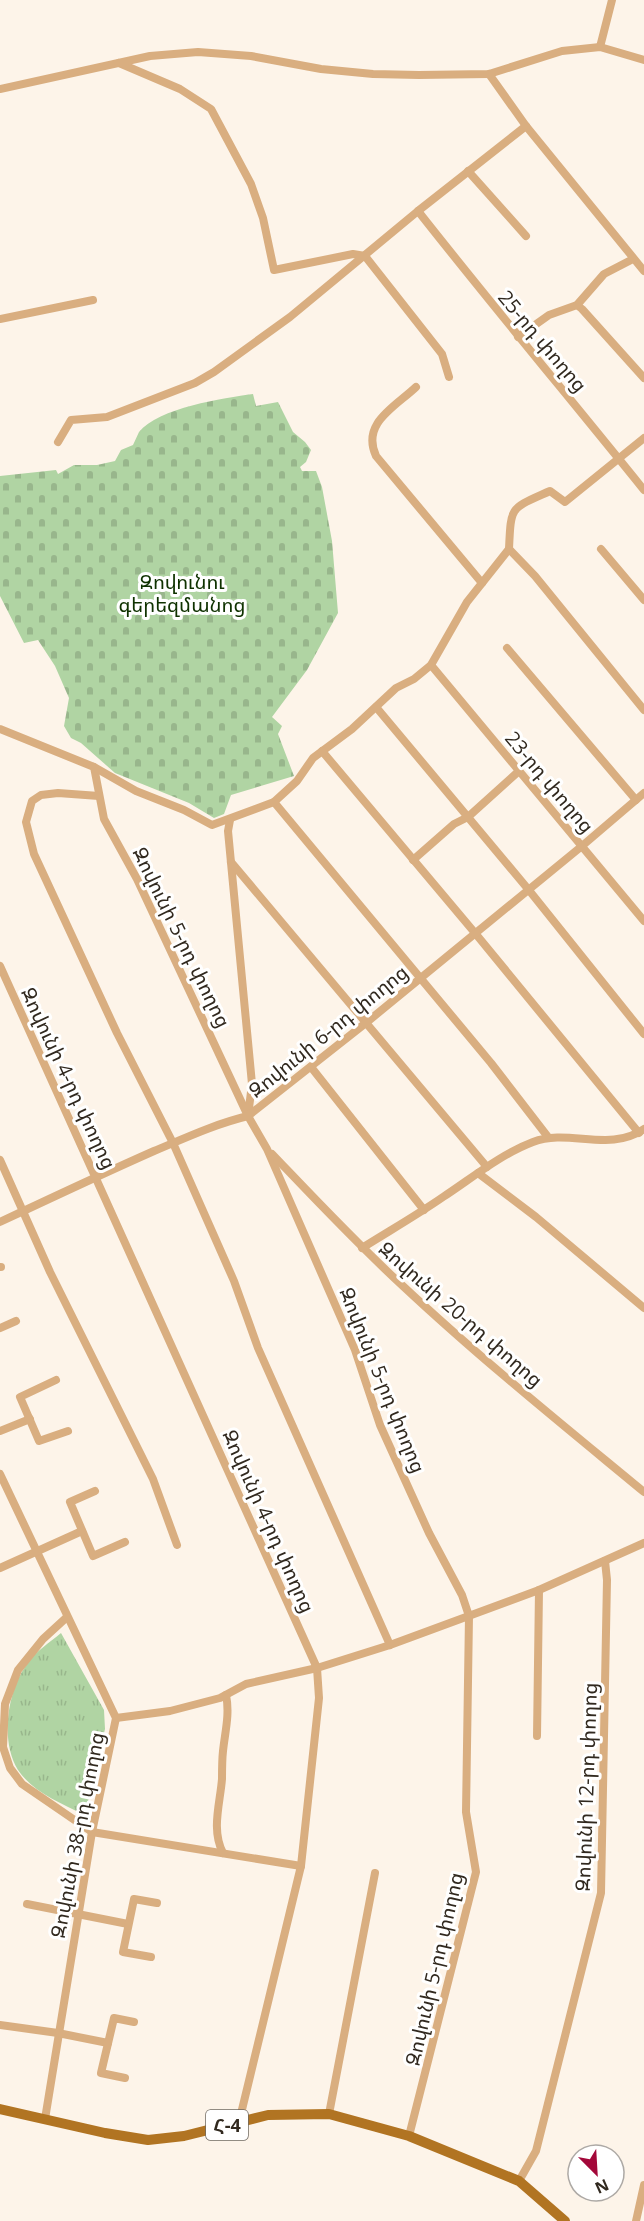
<svg xmlns="http://www.w3.org/2000/svg" width="644" height="2221" viewBox="0 0 644 2221" font-family="'Open Sans','Noto Sans Armenian',sans-serif">
<style>
.cemetery{fill:url(#cemetery-stones)}
.park{fill:url(#park-tufts)}
.lines{fill:none;stroke-linecap:round;stroke-linejoin:round}
.minor{stroke:#d9ae80;stroke-width:8}
.major{stroke:#b17422;stroke-width:10}
.labels{text-anchor:middle;dominant-baseline:central;stroke-width:6;stroke-linejoin:round;paint-order:stroke}
.shield{fill:#fff;stroke:#6f6962;stroke-width:1.5}
.shield-label{font-size:18px;font-weight:bold;fill:#31291f}
.street-label{font-size:20px;fill:#31291f;stroke:#fff}
.park-label{font-size:20px;fill:#0f3200;stroke:#fff}
</style>
<defs>
<pattern id="cemetery-stones" width="16" height="16" patternUnits="userSpaceOnUse" patternTransform="scale(1.5)"><rect width="16" height="16" fill="#b0d4a3"/><path d="M2 7V4a2 2 0 0 1 4 0v3zM10 15v-3a2 2 0 0 1 4 0v3z" fill="#98b68c"/></pattern>
<pattern id="park-tufts" width="24" height="20" patternUnits="userSpaceOnUse" patternTransform="scale(1.5)"><rect width="24" height="20" fill="#b0d4a3"/><path d="M3 7l-1-3M5 7V3M7 7l1-3M15 17l-1-3M17 17v-4M19 17l1-3" fill="none" stroke="#98b68c"/></pattern>
</defs>
<rect width="100%" height="100%" fill="#fdf4e9"/>
<path class="cemetery" d="M253 394 256 406 278 402 293 432 305 442 311 450 306 462 300 467 302 471H316L322 487 332 541 338 613 307 670 272 717 282 726 278 734 294 776 231 795 224 814 214 818 189 803 115 773 81 743 71 738 64 726 69 698 55 666 38 640 24 643 0 596V476L56 470 58 474 74 465H97L115 461 121 450 133 445C135 441 137 436 139 432 158 408 224 398 253 394Z"/>
<path class="park" d="M61 1633 104 1710 105 1729 86 1810 83 1814C60 1803 33 1792 18 1770 0 1741 7 1691 27 1664 36 1651 49 1643 61 1633Z"/>
<g class="lines">
<g class="minor">
<path d="M600 47 612 0"/>
<path d="M119 63 180 89 211 109 251 184 263 218 274 270 353 254 365 256 442 354 449 377"/>
<path d="M489 74 526 126 644 271"/>
<path d="M0 89 150 56 198 52 251 56 321 69 373 74 419 75 489 74 562 51 600 47 644 60"/>
<path d="M468 171 526 236"/>
<path d="M418 211C492 305 569 397 644 490"/>
<path d="M577 305 582 309 644 378"/>
<path d="M0 319 93 300"/>
<path d="M518 337 549 315 577 305 604 274 633 259"/>
<path d="M416 387C395 407 361 423 376 456L482 583"/>
<path d="M644 438 565 502 550 491C510 509 511 505 509 549L535 576 644 710"/>
<path d="M58 442 71 420 107 417 195 383 214 372 290 317 418 211 526 126"/>
<path d="M509 549 467 602 431 665 414 679 396 688 352 729 313 758 297 781 274 802 491 1063 548 1137"/>
<path d="M601 549 644 600"/>
<path d="M507 648 636 800"/>
<path d="M431 665 644 921"/>
<path d="M376 707 528 889 644 1034"/>
<path d="M0 729 94 767 104 819 137 879 248 1116 267 1149 355 1350 380 1425 429 1533 462 1595 469 1616 466 1812 476 1872 409 2136"/>
<path d="M322 751 475 933 639 1133"/>
<path d="M94 767 136 791 184 810 212 825 274 802"/>
<path d="M99 796 58 793 41 795 32 801 26 822 34 854 117 1033 173 1143 234 1281 258 1348 390 1645"/>
<path d="M230 820 228 831 252 1084 248 1116"/>
<path d="M413 860 454 824 468 817 519 771"/>
<path d="M231 862 487 1167"/>
<path d="M0 966 317 1668 319 1698 301 1866 239 2122"/>
<path d="M311 1067 424 1210"/>
<path d="M272 1154C315 1199 358 1245 404 1287 481 1359 563 1425 644 1492"/>
<path d="M0 1160 50 1272 153 1479 177 1545"/>
<path d="M478 1173 536 1217 644 1308"/>
<path d="M0 1222C51 1198 102 1174 154 1151 185 1138 215 1124 248 1116L367 1022 582 846 644 793"/>
<path d="M362 1248C389 1231 417 1215 443 1197 472 1178 501 1154 533 1142 568 1128 610 1153 644 1129"/>
<path d="M0 1267H1"/>
<path d="M0 1328 16 1321"/>
<path d="M56 1380 20 1397 39 1441 68 1431"/>
<path d="M0 1431 30 1419"/>
<path d="M0 1474 116 1718 92 1832 45 2119"/>
<path d="M95 1491 70 1502 93 1556 125 1542"/>
<path d="M0 1568 82 1531"/>
<path d="M67 1617 43 1639 18 1670 5 1704 3 1747 10 1768 22 1784 92 1832 301 1866"/>
<path d="M116 1718 170 1711 220 1698 246 1684 317 1668 390 1645 539 1590 644 1543"/>
<path d="M537 1736 539 1590"/>
<path d="M223 1853C211 1830 220 1804 222 1779 222 1770 222 1760 223 1751 225 1732 230 1714 226 1695"/>
<path d="M27 1904 128 1924"/>
<path d="M151 1957 123 1952 134 1899 157 1903"/>
<path d="M0 2025 58 2033 108 2043"/>
<path d="M125 2078 101 2073 114 2018 134 2022"/>
<path d="M329 2114 375 1873"/>
<path d="M519 2181 536 2151 601 1893 607 1580 605 1561"/>
<path d="M636 2221 644 2185"/>
</g>
<path class="major" d="M0 2109 105 2133 148 2140 184 2136 268 2115 329 2114 409 2136 519 2181 565 2221"/>
</g>
<g class="labels">
<rect class="shield" x="206" y="2110" width="42" height="30" rx="4.5"/>
<g class="shield-label">
<text x="227" y="2125">Հ-4</text>
</g>
<g class="street-label">
<text transform="translate(543 341) rotate(50)">25-րդ փողոց</text>
<text transform="translate(550 782) rotate(50)">23-րդ փողոց</text>
<text transform="translate(182 937) rotate(64)">Զովունի 5-րդ փողոց</text>
<text transform="translate(328 1031) rotate(-39)">Զովունի 6-րդ փողոց</text>
<text transform="translate(69 1078) rotate(65)">Զովունի 4-րդ փողոց</text>
<text transform="translate(461 1314) rotate(41)">Զովունի 20-րդ փողոց</text>
<text transform="translate(383 1380) rotate(68)">Զովունի 5-րդ փողոց</text>
<text transform="translate(269 1521) rotate(66)">Զովունի 4-րդ փողոց</text>
<text transform="translate(586 1787) rotate(-88)">Զովունի 12-րդ փողոց</text>
<text transform="translate(77 1835) rotate(-79)">Զովունի 38-րդ փողոց</text>
<text transform="translate(434 1969) rotate(-77)">Զովունի 5-րդ փողոց</text>
</g>
<g class="park-label">
<text x="182" y="581">Զովունու<tspan x="182" dy="23">գերեզմանոց</tspan></text>
</g>
</g>
<g transform="translate(596 2173) rotate(156)"><circle r="28" fill="#ffffff" stroke="#ada9a5" stroke-width="1.5"/>
<path d="M0-4.5L10 22L0 15L-10 22Z" fill="#a30739"/>
<text y="-9" font-size="16" font-weight="bold" text-anchor="middle" fill="#31291f">N</text>
</g>
</svg>
